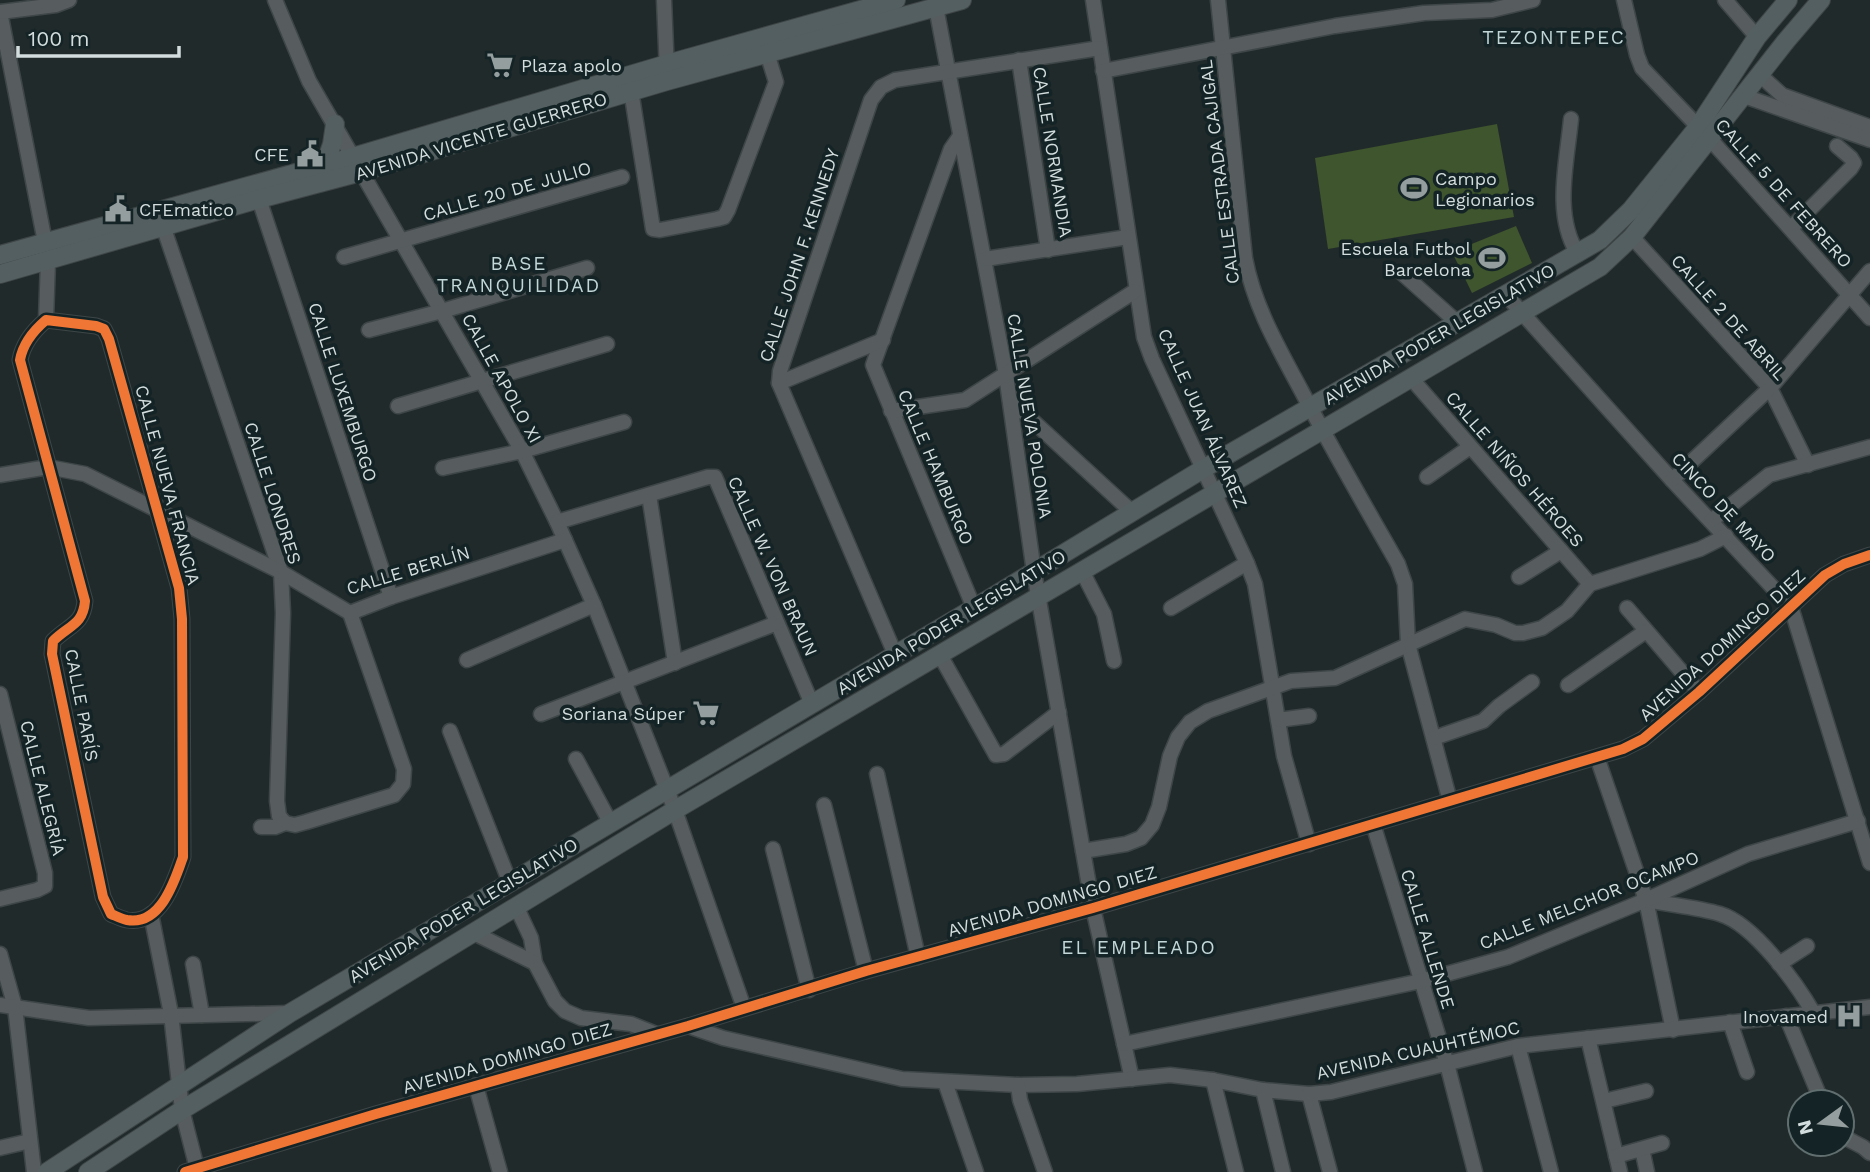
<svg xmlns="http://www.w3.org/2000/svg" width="1870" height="1172" viewBox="0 0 1870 1172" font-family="'Work Sans',sans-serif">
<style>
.pitch{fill:#3e552d}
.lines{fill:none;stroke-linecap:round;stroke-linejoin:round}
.minor-casing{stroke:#3f4647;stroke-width:17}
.major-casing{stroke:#3f4647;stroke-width:20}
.minor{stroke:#575d5e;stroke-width:14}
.major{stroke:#545f61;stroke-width:18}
.cycleway-casing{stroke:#142426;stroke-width:15}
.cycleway{stroke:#f07635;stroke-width:10}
.labels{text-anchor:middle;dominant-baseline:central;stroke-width:7;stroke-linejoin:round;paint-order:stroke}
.poi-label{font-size:18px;fill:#d3dddd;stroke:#142426;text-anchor:end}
.street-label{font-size:18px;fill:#d3dddd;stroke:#142426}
.neighbourhood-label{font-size:19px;letter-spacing:2px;fill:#c3d7d9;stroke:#142426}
</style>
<rect width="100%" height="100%" fill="#212a2b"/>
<g class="pitch">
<path d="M1497 124 1514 217 1328 249 1315 158Z"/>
<path d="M1516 226 1532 263 1472 293 1452 252Z"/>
</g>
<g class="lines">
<g class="minor-casing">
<g id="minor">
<path d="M275 0 309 81 522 451 557 522 594 605 675 810 744 1008"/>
<path d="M664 0 667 72"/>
<path d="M1093 0 1144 337 1152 359 1247 563 1255 584 1284 756 1309 844"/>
<path d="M1218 0 1245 258C1254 306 1278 347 1301 390 1332 449 1365 506 1398 564L1405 584 1408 644 1450 801"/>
<path d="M1624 0 1637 55 1642 68 1710 139 1870 318"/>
<path d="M1725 0 1757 37"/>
<path d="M936 7 1006 375 1034 572 1093 908 1132 1079"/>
<path d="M0 12 45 242"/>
<path d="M0 12 56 5 69 0"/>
<path d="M1019 60 1048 250"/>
<path d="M1103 71 1335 26 1424 13 1492 10 1533 0"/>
<path d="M1760 75 1782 95 1870 127"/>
<path d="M630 84 653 229 660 230 717 219 724 217 728 210 776 82 767 53"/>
<path d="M1744 96 1870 140"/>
<path d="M1571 119C1567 162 1553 215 1578 254"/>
<path d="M960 136 951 149 873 365 974 608"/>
<path d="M259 199 391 597"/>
<path d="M163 226 281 572 283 613 277 801 279 816 285 823"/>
<path d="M1791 228 1851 168 1854 163 1851 158 1837 146"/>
<path d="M1632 237 1770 388 1808 465"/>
<path d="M344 257 622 177"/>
<path d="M985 259 1128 237"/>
<path d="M1403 274 1458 323"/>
<path d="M1507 296 1672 480 1791 607 1870 863"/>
<path d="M46 320 96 326 104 329 109 339 179 588 182 619 183 857C175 880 161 926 127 920 122 919 116 916 111 914L103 897 52 654 53 641C69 625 83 625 85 601L20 360C23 343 33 331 46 320Z"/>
<path d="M46 320 48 260"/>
<path d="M369 330 442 311 587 268"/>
<path d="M1411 378 1590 584"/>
<path d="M779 383 883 340"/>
<path d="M1010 400 1133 513"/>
<path d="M398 406 607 344"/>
<path d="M891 411 965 400 1135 291"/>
<path d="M443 468 522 451 624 422"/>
<path d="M0 475 48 467 85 474 281 572 350 613"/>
<path d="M1427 477 1470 447"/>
<path d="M1672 480 1770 388 1870 271"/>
<path d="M649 495 675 663"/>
<path d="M1711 521 1769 475 1870 447"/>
<path d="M557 522 708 477H715L812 704"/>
<path d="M1082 571 1104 614 1114 661"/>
<path d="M1519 577 1561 551"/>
<path d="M1171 608 1247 563"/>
<path d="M1627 608 1699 692"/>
<path d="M350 613 391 597 565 540"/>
<path d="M895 654 779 383 780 371 871 100 881 87 895 80 1100 48"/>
<path d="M940 655 996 755 1004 754 1059 712"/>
<path d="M467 660 594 605"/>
<path d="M1568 685 1646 631"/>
<path d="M0 694 45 873V886L37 890 0 899"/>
<path d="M541 714 777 623"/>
<path d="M1278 720 1309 716"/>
<path d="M450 731 510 883"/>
<path d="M1434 738 1483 721 1499 706 1532 682"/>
<path d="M1597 757 1646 900 1673 1030"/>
<path d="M576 759 610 822"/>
<path d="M877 774 918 957"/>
<path d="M824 805 866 971"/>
<path d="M285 823 295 825 306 822 394 795 403 784 404 769 350 613"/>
<path d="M1373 824 1447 1064 1475 1172"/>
<path d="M261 827H275L285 823"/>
<path d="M773 849 809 990"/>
<path d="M1083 851 1126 844 1141 838 1152 825 1159 807 1170 756 1178 737 1190 722 1208 711 1291 681 1335 678 1465 619 1496 625 1515 633H1523L1542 628 1567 611 1590 584 1700 549 1726 536"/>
<path d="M1646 900C1670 905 1696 907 1720 914 1754 924 1797 984 1814 1014"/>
<path d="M516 906 531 938 535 963 555 1001 565 1011 581 1018 631 1024 656 1034"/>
<path d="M151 914 171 1014 182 1110 198 1172"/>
<path d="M472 932 535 963"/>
<path d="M0 954 15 1007 34 1172"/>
<path d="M193 964 202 1015"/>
<path d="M1779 964 1807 946"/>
<path d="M0 1005 89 1018 290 1013"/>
<path d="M1786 1016 1822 1102"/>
<path d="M1730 1022 1747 1072"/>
<path d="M688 1026 723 1038 902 1079 1018 1085 1077 1084 1170 1075 1213 1080 1263 1090 1309 1094 1331 1092 1518 1046 1870 1007"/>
<path d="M1588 1038 1620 1172"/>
<path d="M1124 1044 1421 981 1508 957 1646 900 1748 854 1858 821"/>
<path d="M1518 1046 1551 1172"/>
<path d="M1213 1080 1236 1172"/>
<path d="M945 1082 976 1172"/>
<path d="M1018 1085 1020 1100 1045 1172"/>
<path d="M476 1086 500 1172"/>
<path d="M1263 1090 1283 1172"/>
<path d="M1309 1094 1330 1172"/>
<path d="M1604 1101 1646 1091"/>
<path d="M1842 1136 1863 1147 1870 1153"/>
<path d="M0 1148 30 1141"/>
<path d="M1642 1149 1647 1172"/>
<path d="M1616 1156 1662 1143"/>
<path d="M185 1172 376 1114 688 1026 866 971 1093 908 1623 749 1643 739 1699 692 1825 575 1844 564 1870 555"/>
</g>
</g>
<g class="major-casing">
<g id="major">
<path d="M325 165 332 144 335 124"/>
<path d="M0 255 353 157 667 64 896 0"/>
<path d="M0 274 259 199 361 172 667 81 962 0"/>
<path d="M47 1172 290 1013 974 608 1203 469 1600 240 1631 210 1698 127 1757 37 1788 0"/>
<path d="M88 1172 182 1110 675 810 1600 267 1632 237 1786 41 1821 0"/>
</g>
</g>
<use href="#minor" class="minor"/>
<use href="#major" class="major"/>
<g class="cycleway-casing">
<g id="cycleway">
<path d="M46 320 96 326 104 329 109 339 179 588 182 619 183 857C175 880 161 926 127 920 122 919 116 916 111 914L103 897 52 654 53 641C69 625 83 625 85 601L20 360C23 343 33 331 46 320Z"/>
<path d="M185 1172 376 1114 688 1026 866 971 1093 908 1623 749 1643 739 1699 692 1825 575 1844 564 1870 555"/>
</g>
</g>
<use href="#cycleway" class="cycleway"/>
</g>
<defs>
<g id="supermarket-bare" transform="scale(2.1)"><path d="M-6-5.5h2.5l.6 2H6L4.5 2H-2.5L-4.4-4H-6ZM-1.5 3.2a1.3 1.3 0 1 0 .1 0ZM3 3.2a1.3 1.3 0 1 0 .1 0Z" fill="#959e9f" stroke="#142426" stroke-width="2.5" paint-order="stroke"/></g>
<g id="civic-bare" transform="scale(2.1)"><path d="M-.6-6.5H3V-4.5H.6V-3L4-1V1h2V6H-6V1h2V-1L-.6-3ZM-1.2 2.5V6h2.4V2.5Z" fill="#959e9f" stroke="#142426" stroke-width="2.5" paint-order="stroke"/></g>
<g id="stadium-bare" transform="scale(2.1)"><path d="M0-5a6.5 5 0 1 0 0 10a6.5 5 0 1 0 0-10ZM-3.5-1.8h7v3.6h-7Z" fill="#959e9f" stroke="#142426" stroke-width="2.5" paint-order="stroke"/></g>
<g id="hospital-bare" transform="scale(2.1)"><path d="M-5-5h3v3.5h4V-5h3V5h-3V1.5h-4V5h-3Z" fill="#959e9f" stroke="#142426" stroke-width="2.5" paint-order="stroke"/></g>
</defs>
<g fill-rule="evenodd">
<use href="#supermarket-bare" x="500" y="65"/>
<use href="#civic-bare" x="310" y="154"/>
<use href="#stadium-bare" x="1414" y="188"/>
<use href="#civic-bare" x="118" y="209"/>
<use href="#stadium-bare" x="1492" y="258"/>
<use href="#supermarket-bare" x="706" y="713"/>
<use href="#hospital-bare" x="1849" y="1016"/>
</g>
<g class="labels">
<g class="poi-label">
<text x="521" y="65" text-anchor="start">Plaza apolo</text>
<text x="289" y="154">CFE</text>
<text x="1435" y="178" text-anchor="start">Campo<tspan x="1435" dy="21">Legionarios</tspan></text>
<text x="139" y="209" text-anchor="start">CFEmatico</text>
<text x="1471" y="248">Escuela Futbol<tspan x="1471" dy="21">Barcelona</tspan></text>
<text x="685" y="713">Soriana Súper</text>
<text x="1828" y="1016">Inovamed</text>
</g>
<g class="street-label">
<text transform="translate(481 136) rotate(-17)">AVENIDA VICENTE GUERRERO</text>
<text transform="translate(1053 152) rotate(81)">CALLE NORMANDIA</text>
<text transform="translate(1219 172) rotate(-97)">CALLE ESTRADA CAJIGAL</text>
<text transform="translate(507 191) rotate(-16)">CALLE 20 DE JULIO</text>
<text transform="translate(1784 193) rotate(48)">CALLE 5 DE FEBRERO</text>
<text transform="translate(799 255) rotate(-72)">CALLE JOHN F. KENNEDY</text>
<text transform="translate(1729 317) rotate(48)">CALLE 2 DE ABRIL</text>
<text transform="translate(1439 334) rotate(-30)">AVENIDA PODER LEGISLATIVO</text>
<text transform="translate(502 378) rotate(61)">CALLE APOLO XI</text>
<text transform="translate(343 392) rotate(72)">CALLE LUXEMBURGO</text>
<text transform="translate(1030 416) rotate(81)">CALLE NUEVA POLONIA</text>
<text transform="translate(1203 418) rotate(66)">CALLE JUAN ÁLVAREZ</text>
<text transform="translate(936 467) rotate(67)">CALLE HAMBURGO</text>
<text transform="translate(1515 469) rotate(49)">CALLE NIÑOS HÉROES</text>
<text transform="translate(168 485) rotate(75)">CALLE NUEVA FRANCIA</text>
<text transform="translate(273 493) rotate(72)">CALLE LONDRES</text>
<text transform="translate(1724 507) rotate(47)">CINCO DE MAYO</text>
<text transform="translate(773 566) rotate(66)">CALLE W. VON BRAUN</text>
<text transform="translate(408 570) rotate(-17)">CALLE BERLÍN</text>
<text transform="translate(951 622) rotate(-31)">AVENIDA PODER LEGISLATIVO</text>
<text transform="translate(1722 645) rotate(-42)">AVENIDA DOMINGO DIEZ</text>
<text transform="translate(82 705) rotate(79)">CALLE PARÍS</text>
<text transform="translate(43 788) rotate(76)">CALLE ALEGRÍA</text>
<text transform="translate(1589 900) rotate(-22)">CALLE MELCHOR OCAMPO</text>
<text transform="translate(1052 901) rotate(-16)">AVENIDA DOMINGO DIEZ</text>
<text transform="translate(463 910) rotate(-31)">AVENIDA PODER LEGISLATIVO</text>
<text transform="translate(1428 939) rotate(73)">CALLE ALLENDE</text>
<text transform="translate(1418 1050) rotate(-13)">AVENIDA CUAUHTÉMOC</text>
<text transform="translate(507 1058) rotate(-16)">AVENIDA DOMINGO DIEZ</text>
</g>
<g class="neighbourhood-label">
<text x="1554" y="37">TEZONTEPEC</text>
<text x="519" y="263">BASE<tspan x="519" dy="22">TRANQUILIDAD</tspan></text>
<text x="1139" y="947">EL EMPLEADO</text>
</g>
</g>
<g transform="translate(1821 1123) rotate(255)"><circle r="33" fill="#142426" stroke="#606e6f" stroke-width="2"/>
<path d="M0-5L12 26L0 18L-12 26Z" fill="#959e9f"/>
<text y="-10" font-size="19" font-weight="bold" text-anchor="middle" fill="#d3dddd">N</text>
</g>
<path d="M18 46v10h161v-10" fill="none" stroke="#d3dddd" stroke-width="3.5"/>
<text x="28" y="46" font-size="21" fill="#d3dddd" stroke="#142426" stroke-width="5" paint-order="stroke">100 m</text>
</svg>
